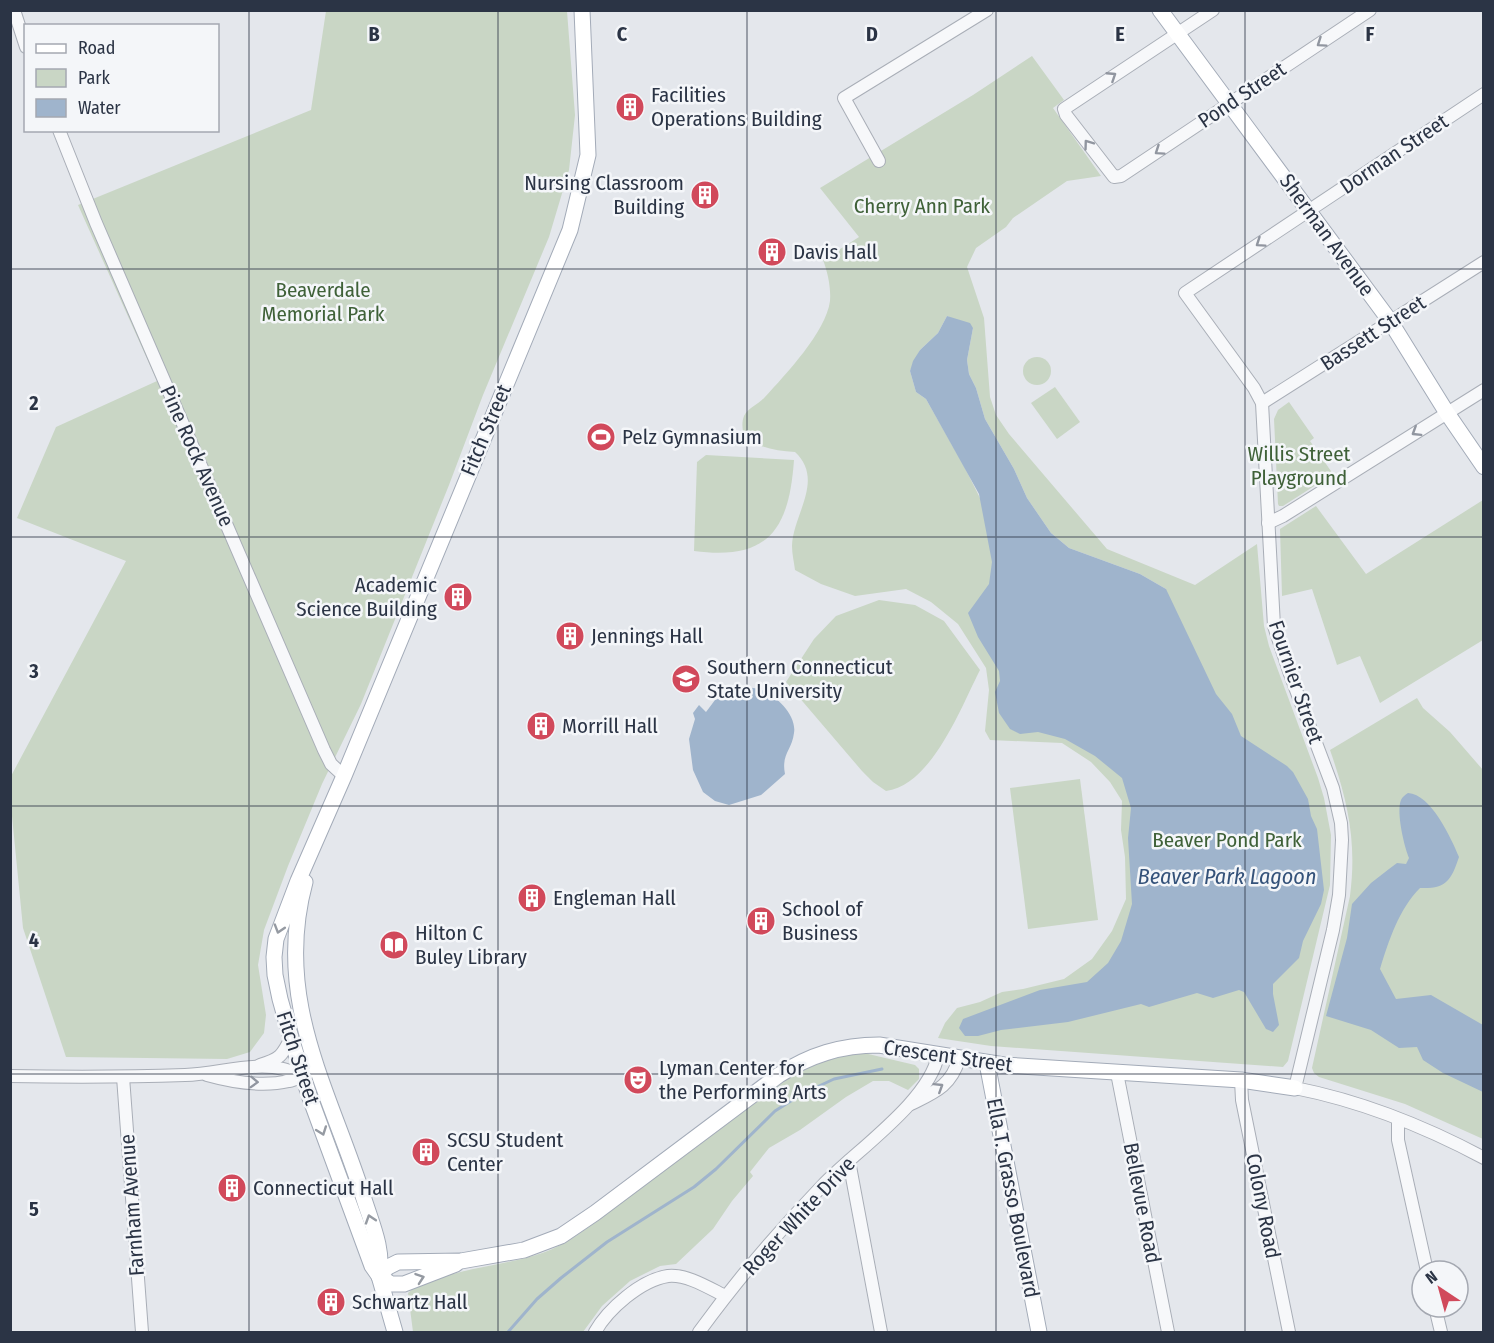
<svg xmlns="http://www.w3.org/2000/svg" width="1494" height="1343" viewBox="0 0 1494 1343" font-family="'Fira Sans Condensed',sans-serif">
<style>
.green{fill:#c9d6c5;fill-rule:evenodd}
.water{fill:#9fb4cc}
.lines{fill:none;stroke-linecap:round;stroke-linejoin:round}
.stream{stroke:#9fb4cc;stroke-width:3}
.minor-casing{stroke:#a9aeb7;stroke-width:14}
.major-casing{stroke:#a3abb8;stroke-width:17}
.minor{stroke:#f7f8fa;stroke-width:12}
.major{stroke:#fff;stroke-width:15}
.oneway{stroke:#9196a0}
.oneway2{stroke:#959aa2}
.grid{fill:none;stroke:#2b3445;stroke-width:1.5;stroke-opacity:0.55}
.labels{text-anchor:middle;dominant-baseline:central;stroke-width:5;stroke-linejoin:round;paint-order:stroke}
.poi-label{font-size:21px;fill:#2b3445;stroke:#f4f6f9;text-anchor:start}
.street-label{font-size:21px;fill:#2b3445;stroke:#f4f6f9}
.park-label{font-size:21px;fill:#3f6138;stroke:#f4f6f9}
.water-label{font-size:22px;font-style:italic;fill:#34527a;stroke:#f4f6f9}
.grid-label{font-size:20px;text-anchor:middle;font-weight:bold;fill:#2b3445;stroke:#f4f6f9;stroke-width:5;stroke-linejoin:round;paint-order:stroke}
</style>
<rect width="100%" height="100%" fill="#e4e7ec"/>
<g class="green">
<path d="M326 11H567L575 115 569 170 549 237 483 395 449 485 361 704 322 784 288 866 264 930 258 965 266 1015 264 1033 250 1052 227 1059 66 1057 23 928 11 806 10 778 126 561 17 518 56 427 157 381 78 205 311 110Z"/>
<path d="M1032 56 1064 100 1053 108 1101 176 1067 181 1013 218 1006 227 976 248 967 267 984 318 990 397 996 415 1009 434 1107 549 1195 585 1257 544 1264 626 1269 646 1318 778 1324 798 1331 835 1330 885 1288 1061 1283 1067 991 1046 938 1038 945 1023 957 1008 980 1002 1002 992 1023 989 1064 979 1092 959 1112 931 1126 899 1125 857 1121 830 1122 801 1110 782 1091 762 1062 743 990 740 985 731 989 690 986 668 958 624 931 602 906 589 855 596 821 584 795 570C794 562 792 554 792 546 793 514 825 480 795 452 776 451 761 448 744 438 743 430 741 424 744 416 748 408 759 404 765 397 785 375 826 332 830 301 831 288 828 273 823 260L859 237 820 188 973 95ZM947 316 973 328 967 360 969 374 976 388 985 419 1014 469 1027 498 1051 533 1069 548 1140 574 1166 589 1079 660 980 498 964 466 926 399 916 392 910 371 920 350 938 333Z"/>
<circle cx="1037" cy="371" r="14"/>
<path d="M1055 387 1080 422 1057 439 1031 403Z"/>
<path d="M1289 402 1314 438 1310 441 1333 474 1283 506H1279L1278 504 1274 419 1278 410Z"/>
<path d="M706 455 794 460C789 529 769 561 694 551L697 462Z"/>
<path d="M1483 500V640L1380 703 1360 656 1337 665 1312 589 1282 596 1280 529 1316 506 1366 574Z"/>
<path d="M879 600 915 605 944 621 980 670C961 707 932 785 886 791L873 782 862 771 786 682 814 639 836 616Z"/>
<path d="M1417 698 1423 708 1450 732 1483 770V1139L1405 1104 1319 1077 1314 1073 1312 1068 1350 896C1357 842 1348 802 1330 750Z"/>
<path d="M1080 779 1098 920 1028 929 1010 788Z"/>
<path d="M864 1053 915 1065 919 1069V1079L908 1090 889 1081H873L846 1097 800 1130 769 1148 750 1172 753 1176 732 1201 713 1229 676 1264 660 1266 630 1281 602 1306 583 1332H413L408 1293C428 1273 506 1265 536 1255 557 1249 575 1237 593 1224L786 1080C811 1064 835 1056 864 1053Z"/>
</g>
<g class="water">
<path d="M947 316 970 323 973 328 967 360 969 374 976 388 985 419 1014 469 1027 498 1051 533 1069 548 1140 574 1166 589 1216 694 1232 714 1241 736 1287 766 1293 772 1308 799 1311 816 1317 829 1324 890 1321 904 1303 941 1299 958 1273 984V994L1279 1025 1273 1032 1266 1029 1244 992 1239 990 1213 998 1197 993 1149 1007 1141 1004 1068 1022 1001 1030 978 1036H965L959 1028 963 1019 1040 990 1087 982 1108 963 1121 941 1132 904 1128 838 1131 808 1122 778 1095 756 1065 739 1038 732 1020 734 1010 729 999 713 995 692 1000 681 999 671 978 637 968 613 989 584 992 562 979 494 926 399 916 392 910 371 913 361 920 350 938 333Z"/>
<path d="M733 687C742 687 753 687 762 690 777 696 797 716 794 733 792 750 781 754 785 774L761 795 729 805 715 801 703 792 693 770 689 739 695 719 693 713 699 705 706 712 715 700 726 696Z"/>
<path d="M1408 793C1431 794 1451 838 1459 857 1451 881 1446 889 1420 888 1399 909 1389 940 1380 969L1396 999 1431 995 1483 1025V1092L1443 1073 1423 1060 1417 1047 1399 1048 1371 1030 1326 1016 1347 938 1352 904 1371 883 1389 869 1397 863 1406 864 1409 858C1404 846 1396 812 1401 800 1402 797 1405 795 1408 793Z"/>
</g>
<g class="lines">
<path class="stream" d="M508 1332 537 1299 561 1278 607 1242 694 1187 716 1169 775 1111 802 1094 834 1079 882 1069"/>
<g class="minor-casing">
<g id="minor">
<path d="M14 10 26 47"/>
<path d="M1213 10 1064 109 1066 115 1114 177 1121 176 1370 10"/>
<path d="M1484 94 1185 293 1254 388 1262 403 1274 626 1290 674 1333 788 1341 823 1342 840 1339 895 1333 930 1295 1088C1361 1101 1424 1126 1484 1158"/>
<path d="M59 130 96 223 324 750 331 764 344 776"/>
<path d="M879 161 844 98 987 10"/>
<path d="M1262 403 1484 262"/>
<path d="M1268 523 1283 516 1484 390"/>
<path d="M260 1065C280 1059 282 1056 291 1038"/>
<path d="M1117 1073 1168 1332"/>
<path d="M207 1075C232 1082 263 1087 289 1081 295 1080 301 1076 307 1074"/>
<path d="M10 1076C69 1077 127 1077 185 1075 225 1074 264 1056 302 1076"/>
<path d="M123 1077 142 1332"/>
<path d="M1241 1080 1242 1100 1289 1332"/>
<path d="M911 1104C935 1092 951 1086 959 1059"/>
<path d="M1398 1119V1140L1427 1271"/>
<path d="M849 1161 881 1332"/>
<path d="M1435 1307 1441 1332"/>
<path d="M595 1332C608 1309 641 1280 668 1276 687 1274 709 1288 725 1296"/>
<path d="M699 1332C736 1281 778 1232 822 1186 854 1152 930 1101 938 1055"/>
</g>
</g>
<g class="major-casing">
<g id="major">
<path d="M1160 10 1390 321 1447 413 1484 467"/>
<path d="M305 882C273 1000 329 1089 363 1196 371 1222 384 1249 379 1276"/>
<path d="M987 1063 1039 1332"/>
<path d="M379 1276 388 1267 398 1262 461 1261 524 1250 561 1236 595 1213 779 1075C810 1055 841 1045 879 1045L1004 1065 1241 1080 1295 1088"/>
<path d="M379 1276 391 1284H404L456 1264"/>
<path d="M395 1332 379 1276 372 1266 309 1095 291 1038 280 999 275 975 274 957 276 939 298 881 344 776 570 230 588 155 582 10"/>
</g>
</g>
<use href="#minor" class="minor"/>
<use href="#major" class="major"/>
</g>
<defs><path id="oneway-chevron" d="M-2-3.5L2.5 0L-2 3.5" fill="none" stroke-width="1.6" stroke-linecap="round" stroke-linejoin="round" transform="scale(1.5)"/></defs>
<g class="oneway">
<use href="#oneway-chevron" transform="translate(1321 43) rotate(146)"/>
<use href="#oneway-chevron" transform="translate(1112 76) rotate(-33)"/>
<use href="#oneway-chevron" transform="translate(1088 144) rotate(-126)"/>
<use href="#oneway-chevron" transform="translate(1159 151) rotate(146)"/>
<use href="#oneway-chevron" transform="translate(1260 243) rotate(146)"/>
<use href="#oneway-chevron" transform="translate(1416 432) rotate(148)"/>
<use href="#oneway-chevron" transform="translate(254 1082) rotate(2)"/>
<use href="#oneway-chevron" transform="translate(939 1087) rotate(-32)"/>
</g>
<g class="oneway2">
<use href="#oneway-chevron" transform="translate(279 929) rotate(107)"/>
<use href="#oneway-chevron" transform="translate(322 1131) rotate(70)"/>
<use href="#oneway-chevron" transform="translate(370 1219) rotate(-108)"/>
<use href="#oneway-chevron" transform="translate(420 1278) rotate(-19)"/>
</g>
<path class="grid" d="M249 10V1332M498 10V1332M747 10V1332M996 10V1332M1245 10V1332M10 269H1484M10 537H1484M10 806H1484M10 1074H1484"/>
<defs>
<g id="building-disc" transform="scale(1.5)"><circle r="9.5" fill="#d1495b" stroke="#f4f6f9"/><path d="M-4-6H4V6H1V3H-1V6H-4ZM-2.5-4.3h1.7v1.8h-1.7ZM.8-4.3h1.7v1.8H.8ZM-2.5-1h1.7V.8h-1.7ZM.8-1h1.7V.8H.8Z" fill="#fff"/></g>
<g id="stadium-disc" transform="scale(1.5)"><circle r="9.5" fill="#d1495b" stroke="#f4f6f9"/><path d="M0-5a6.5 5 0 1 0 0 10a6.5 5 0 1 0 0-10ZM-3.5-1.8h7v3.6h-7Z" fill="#fff"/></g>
<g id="university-disc" transform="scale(1.5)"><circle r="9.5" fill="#d1495b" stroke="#f4f6f9"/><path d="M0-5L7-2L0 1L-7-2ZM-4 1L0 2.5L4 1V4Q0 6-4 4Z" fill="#fff"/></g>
<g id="library-disc" transform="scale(1.5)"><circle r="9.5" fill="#d1495b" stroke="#f4f6f9"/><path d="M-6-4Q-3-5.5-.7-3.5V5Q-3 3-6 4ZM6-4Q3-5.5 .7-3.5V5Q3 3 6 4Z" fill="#fff"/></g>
<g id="theatre-disc" transform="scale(1.5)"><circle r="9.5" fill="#d1495b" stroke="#f4f6f9"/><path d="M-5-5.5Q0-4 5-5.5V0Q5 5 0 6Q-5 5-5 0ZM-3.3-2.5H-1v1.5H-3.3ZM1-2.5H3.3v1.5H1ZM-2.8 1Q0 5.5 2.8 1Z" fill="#fff"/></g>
</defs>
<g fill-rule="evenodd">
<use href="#building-disc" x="630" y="107"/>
<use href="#building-disc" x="705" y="195"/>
<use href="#building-disc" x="772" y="252"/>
<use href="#stadium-disc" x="601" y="437"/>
<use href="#building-disc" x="458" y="597"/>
<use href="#building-disc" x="570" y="636"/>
<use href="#university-disc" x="686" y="679"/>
<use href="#building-disc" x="541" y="726"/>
<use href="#building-disc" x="532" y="898"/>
<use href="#building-disc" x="761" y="921"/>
<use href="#library-disc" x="394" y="945"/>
<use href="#theatre-disc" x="638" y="1080"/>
<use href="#building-disc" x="426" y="1152"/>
<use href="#building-disc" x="232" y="1188"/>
<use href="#building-disc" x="331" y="1302"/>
</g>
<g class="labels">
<g class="poi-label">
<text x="651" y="95">Facilities<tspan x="651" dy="24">Operations Building</tspan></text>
<text x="684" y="183" text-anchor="end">Nursing Classroom<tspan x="684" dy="24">Building</tspan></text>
<text x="793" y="252">Davis Hall</text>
<text x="622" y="437">Pelz Gymnasium</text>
<text x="437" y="585" text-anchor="end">Academic<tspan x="437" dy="24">Science Building</tspan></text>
<text x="591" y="636">Jennings Hall</text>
<text x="707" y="667">Southern Connecticut<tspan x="707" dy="24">State University</tspan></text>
<text x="562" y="726">Morrill Hall</text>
<text x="553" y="898">Engleman Hall</text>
<text x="782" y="909">School of<tspan x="782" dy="24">Business</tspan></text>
<text x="415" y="933">Hilton C<tspan x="415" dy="24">Buley Library</tspan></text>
<text x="659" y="1068">Lyman Center for<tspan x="659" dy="24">the Performing Arts</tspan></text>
<text x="447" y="1140">SCSU Student<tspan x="447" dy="24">Center</tspan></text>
<text x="253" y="1188">Connecticut Hall</text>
<text x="352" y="1302">Schwartz Hall</text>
</g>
<g class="street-label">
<text transform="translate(1242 95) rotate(-34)">Pond Street</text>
<text transform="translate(1394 154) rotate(-34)">Dorman Street</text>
<text transform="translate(1327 235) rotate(54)">Sherman Avenue</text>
<text transform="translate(1373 333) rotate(-33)">Bassett Street</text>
<text transform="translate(486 430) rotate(-67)">Fitch Street</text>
<text transform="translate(197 456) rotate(66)">Pine Rock Avenue</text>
<text transform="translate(1296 682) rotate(71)">Fournier Street</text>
<text transform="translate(948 1056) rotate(8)">Crescent Street</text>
<text transform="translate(298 1058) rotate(72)">Fitch Street</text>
<text transform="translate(1013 1198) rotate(79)">Ella T. Grasso Boulevard</text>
<text transform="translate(1142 1203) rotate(79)">Bellevue Road</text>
<text transform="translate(132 1205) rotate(-94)">Farnham Avenue</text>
<text transform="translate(1263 1206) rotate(79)">Colony Road</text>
<text transform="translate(799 1216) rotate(-47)">Roger White Drive</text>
</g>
<g class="park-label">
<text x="922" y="206">Cherry Ann Park</text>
<text x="323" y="290">Beaverdale<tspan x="323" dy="24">Memorial Park</tspan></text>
<text x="1299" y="454">Willis Street<tspan x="1299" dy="24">Playground</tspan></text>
<text x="1227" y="840">Beaver Pond Park</text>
</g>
<g class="water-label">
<text x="1227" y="876">Beaver Park Lagoon</text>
</g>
</g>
<g class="grid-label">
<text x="374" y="41">B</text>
<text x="622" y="41">C</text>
<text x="872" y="41">D</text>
<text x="1120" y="41">E</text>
<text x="1370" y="41">F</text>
<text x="34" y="410">2</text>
<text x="34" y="678">3</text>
<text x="34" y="947">4</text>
<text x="34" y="1216">5</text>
</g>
<rect width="1494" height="1343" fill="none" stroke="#2b3445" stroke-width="24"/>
<rect x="24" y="24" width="195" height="108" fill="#f4f6f9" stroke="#a4a8b1" stroke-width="1.5"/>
<rect x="36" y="44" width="30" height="9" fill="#ffffff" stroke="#a4a8b1" stroke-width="1.5"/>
<text x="78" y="54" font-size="18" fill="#2b3445">Road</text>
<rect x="36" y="69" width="30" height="18" fill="#c9d6c5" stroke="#a4a8b1" stroke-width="1.5"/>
<text x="78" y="84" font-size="18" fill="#2b3445">Park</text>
<rect x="36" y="99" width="30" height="18" fill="#9fb4cc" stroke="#a4a8b1" stroke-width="1.5"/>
<text x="78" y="114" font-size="18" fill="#2b3445">Water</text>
<g transform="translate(1440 1289) rotate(324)"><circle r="28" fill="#f4f6f9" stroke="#a4a8b1" stroke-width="1.5"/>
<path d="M0-4.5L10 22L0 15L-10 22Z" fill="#d1495b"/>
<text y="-9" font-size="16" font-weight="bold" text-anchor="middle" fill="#2b3445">N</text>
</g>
</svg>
